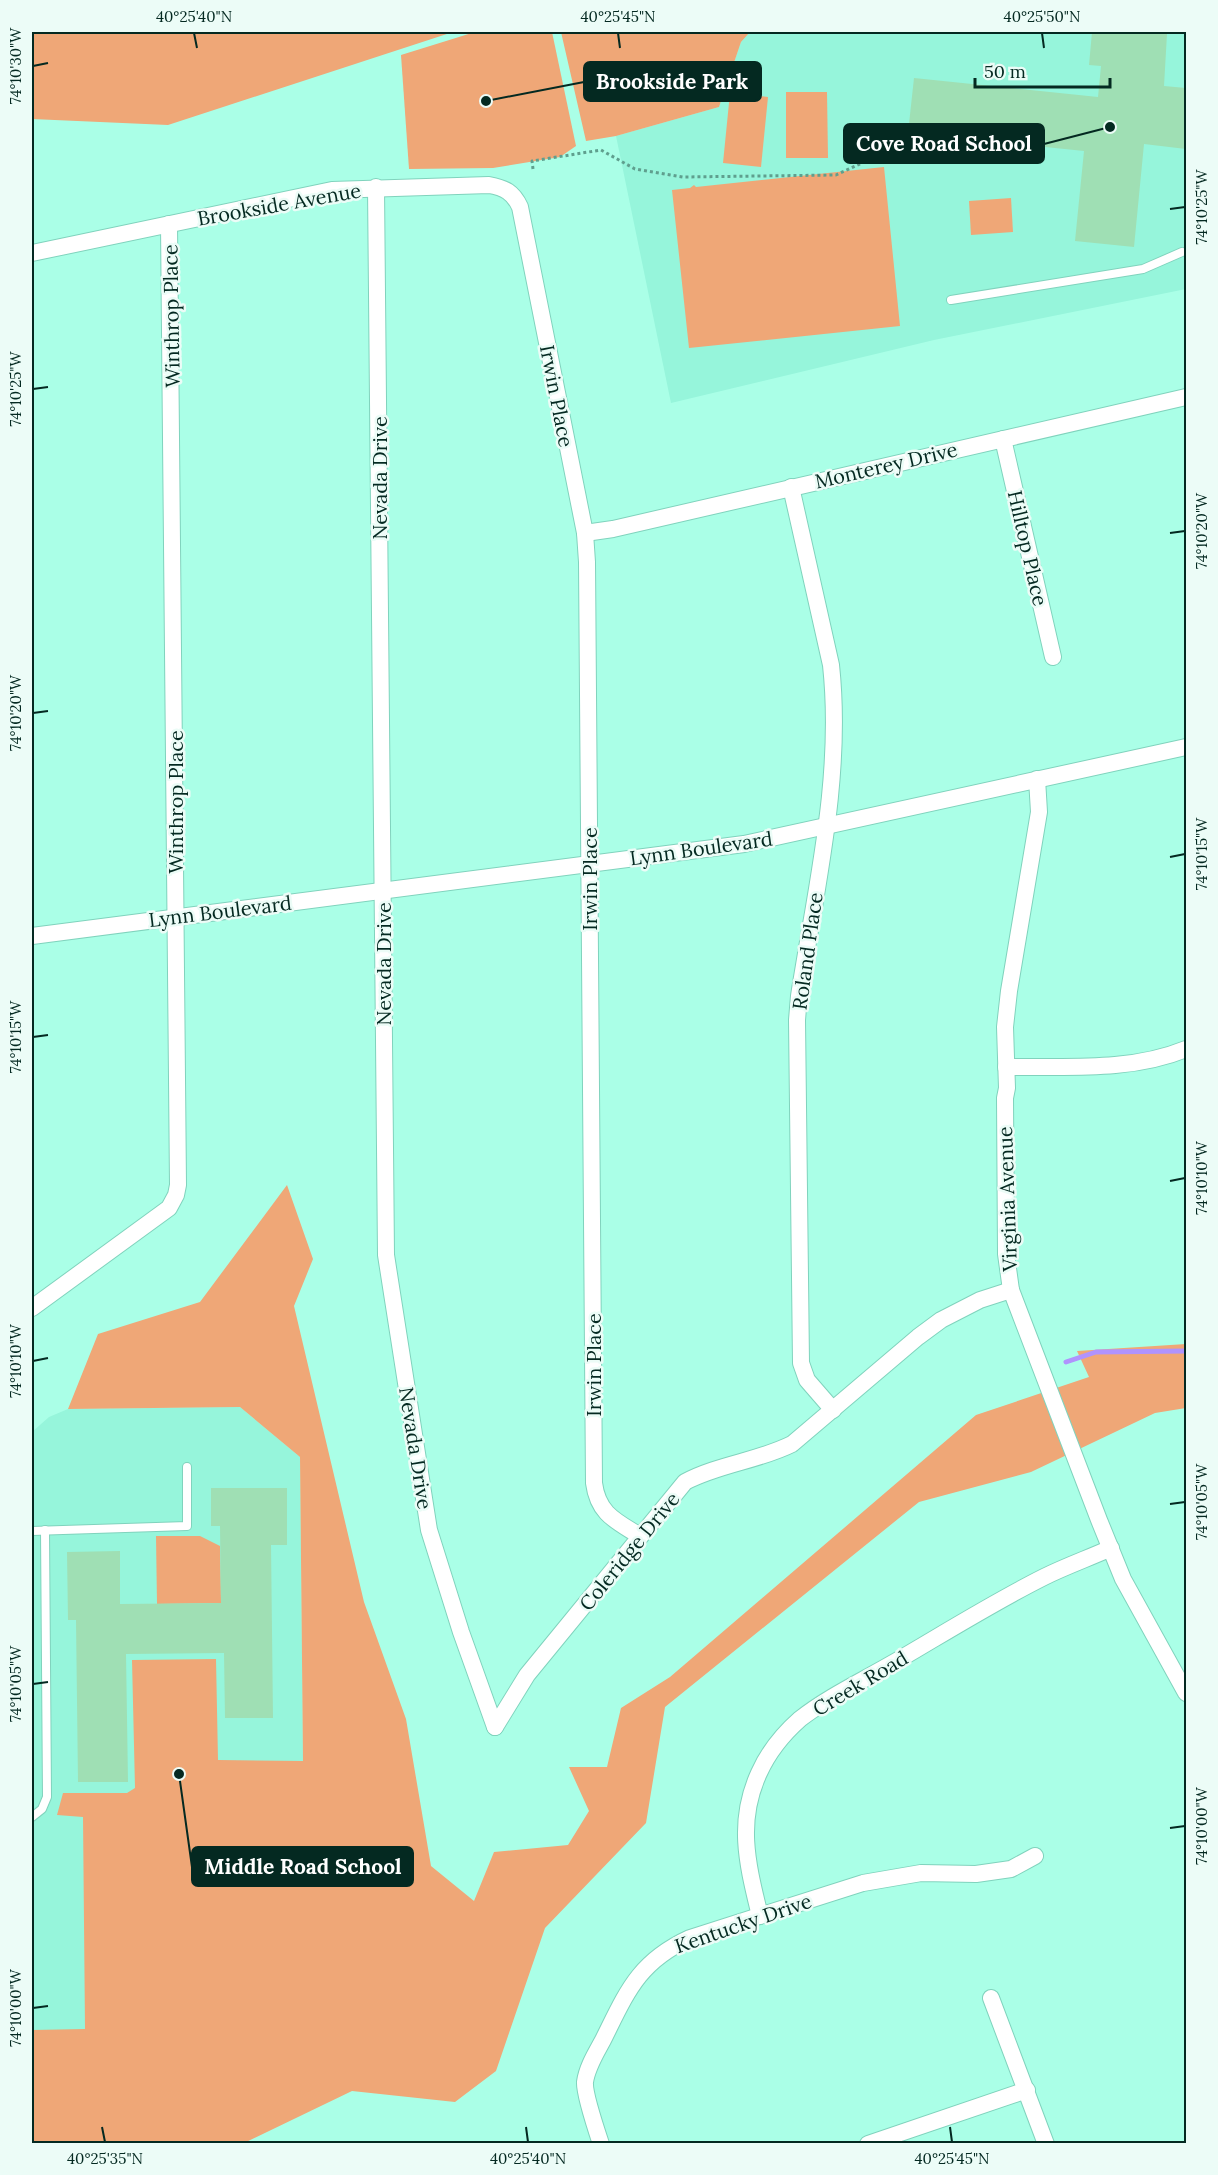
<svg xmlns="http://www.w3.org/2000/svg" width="1218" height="2175" viewBox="0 0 1218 2175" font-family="Lora,serif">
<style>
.built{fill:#96f5db}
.green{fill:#efa777}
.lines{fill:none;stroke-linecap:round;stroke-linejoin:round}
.stream{stroke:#b093fd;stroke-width:5}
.building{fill:#9fdfb4}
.service-casing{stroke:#80d3bd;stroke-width:10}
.minor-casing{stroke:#80d3bd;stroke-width:18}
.path{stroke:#5f9f8e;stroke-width:3;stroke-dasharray:3 3;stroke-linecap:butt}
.service{stroke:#fff;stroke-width:8}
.minor{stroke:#fff;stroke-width:16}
.ticks{fill:none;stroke:#042921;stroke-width:2}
.labels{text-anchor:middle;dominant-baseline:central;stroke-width:5;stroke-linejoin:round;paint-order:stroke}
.street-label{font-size:20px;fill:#042921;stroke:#ecfcf7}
.leader{fill:none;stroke:#042921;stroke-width:2}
.callout-dot{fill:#042921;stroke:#ecfcf7;stroke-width:2}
.callout{fill:#042921;stroke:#042921;stroke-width:2}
.callout-label{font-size:21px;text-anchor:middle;font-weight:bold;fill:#fff}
.neatline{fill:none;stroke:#042921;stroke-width:2}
.ticks-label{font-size:15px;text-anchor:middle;fill:#042921}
</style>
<rect width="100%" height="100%" fill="#aaffe7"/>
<g class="built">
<path d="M750 32H1186V289L934 340 671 403 616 136 719 107 741 42Z"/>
<path d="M240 1407 300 1457 303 1761 32 2143V1432L49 1417 68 1409Z"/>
</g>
<g class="green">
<path d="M34 32H453L168 125 32 119V34Z"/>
<path d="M475 32H552L576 146 560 157 493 168 409 169 401 55Z"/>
<path d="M561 32H750L741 42 719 107 616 136 586 141Z"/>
<path d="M786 92H827L828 158H786Z"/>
<path d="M730 93 768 97 761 167 723 163Z"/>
<path d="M884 167 900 326 689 348 672 190 690 188 694 185 696 187Z"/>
<path d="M1011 198 1013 232 971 235 969 201Z"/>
<path d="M287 1185 313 1259 294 1306 364 1602 406 1719 431 1866 474 1901 494 1852 568 1845 589 1811 569 1767H607L621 1708 670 1677 976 1415 1089 1377 1077 1351 1186 1344V1408L1155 1413 1031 1472 919 1502 665 1707 646 1823 545 1928 496 2071 455 2102 352 2091 244 2143H32V2030L85 2029 83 1817 57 1815 63 1793H127L135 1788 132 1660 216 1659 218 1760 303 1761 300 1457 240 1407 68 1409 98 1334 200 1302Z"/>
<path d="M156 1536H200L220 1546 221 1603 157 1604Z"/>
</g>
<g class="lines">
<path class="stream" d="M1066 1362 1096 1352 1186 1351"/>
</g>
<g class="building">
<path d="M1092 32 1167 34 1164 86 1186 88V149L1144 144 1134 247 1075 241 1084 151 908 133 914 78 1098 97 1101 66 1089 65Z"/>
<path d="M211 1488H287V1545H271L273 1718H225L224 1653 126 1654 128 1782H78L76 1620H68L67 1552 120 1551V1604L221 1603 220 1526H211Z"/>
</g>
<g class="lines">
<g class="service-casing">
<g id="service">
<path d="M951 300 1143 269 1182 252"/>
<path d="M32 1531 187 1526V1467"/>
<path d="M32 1817 42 1809 47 1797 45 1530"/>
</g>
</g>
<g class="minor-casing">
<g id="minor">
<path d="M376 187 386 1255 429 1530 461 1632 495 1727"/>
<path d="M32 253 332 190 489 185C505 188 513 192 520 207L585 533 587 562 594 1483C598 1514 616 1521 640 1536"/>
<path d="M1003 439 1053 657"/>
<path d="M791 487 831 665C843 776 816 887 799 996L797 1020 801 1363 807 1380 833 1410"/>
<path d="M585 533 613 529 1186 397"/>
<path d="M1037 779 1039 812 1009 991 1005 1027 1007 1088 1005 1098 1006 1254 1011 1290 1099 1520 1123 1579 1186 1693"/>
<path d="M32 936 744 844 1186 747"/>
<path d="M1006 1067C1066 1066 1130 1072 1186 1049"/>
<path d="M32 1308 169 1208 176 1195 178 1185 169 224"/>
<path d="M495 1727 527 1675 685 1482C719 1464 758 1461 792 1444L918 1337 941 1320 980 1300 1011 1290"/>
<path d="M760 1916C748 1866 736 1823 759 1773 768 1753 783 1734 800 1719 828 1697 862 1681 893 1663 943 1634 992 1603 1044 1577 1066 1566 1089 1558 1111 1548"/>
<path d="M991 1998 1046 2144"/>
<path d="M601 2144C597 2132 584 2093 585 2082 587 2067 596 2053 603 2040 627 1992 638 1962 690 1938L863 1883 921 1873 976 1874 1011 1869 1035 1856"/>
<path d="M868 2144 1027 2090"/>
</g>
</g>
<path class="path" d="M533 169 532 161 601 150 635 169 683 177 836 175 873 158"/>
<use href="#service" class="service"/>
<use href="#minor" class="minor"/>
</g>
<path class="ticks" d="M194 33 197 48M618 33 620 48M1042 33 1044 48M33 66 48 63M1170 209 1185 207M33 389 48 387M1170 533 1185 531M33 713 48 711M1170 857 1185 854M33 1037 48 1035M1170 1181 1185 1178M33 1361 48 1358M1170 1504 1185 1502M33 1684 48 1682M1170 1828 1185 1826M33 2008 48 2006M102 2127 105 2142M526 2127 528 2142M950 2127 952 2142"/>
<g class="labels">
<g class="street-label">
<text transform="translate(279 204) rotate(-10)">Brookside Avenue</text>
<text transform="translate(171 316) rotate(-91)">Winthrop Place</text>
<text transform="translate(557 396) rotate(79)">Irwin Place</text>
<text transform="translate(886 465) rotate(-13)">Monterey Drive</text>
<text transform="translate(379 478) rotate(-90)">Nevada Drive</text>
<text transform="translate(1028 548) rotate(77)">Hilltop Place</text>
<text transform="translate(175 802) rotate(-90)">Winthrop Place</text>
<text transform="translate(701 848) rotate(-8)">Lynn Boulevard</text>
<text transform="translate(589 879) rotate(-90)">Irwin Place</text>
<text transform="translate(220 911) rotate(-7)">Lynn Boulevard</text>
<text transform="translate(807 951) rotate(-82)">Roland Place</text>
<text transform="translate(383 964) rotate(-90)">Nevada Drive</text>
<text transform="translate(1007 1199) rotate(-92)">Virginia Avenue</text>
<text transform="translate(593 1365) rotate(-90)">Irwin Place</text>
<text transform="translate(416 1448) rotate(81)">Nevada Drive</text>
<text transform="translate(629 1551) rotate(-51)">Coleridge Drive</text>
<text transform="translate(860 1683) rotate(-31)">Creek Road</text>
<text transform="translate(743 1923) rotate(-19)">Kentucky Drive</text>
</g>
</g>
<path class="leader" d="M486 101L584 82M1110 127L1044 144M179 1774L192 1867"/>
<g class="callout-dot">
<circle cx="486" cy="101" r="6"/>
<circle cx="1110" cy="127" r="6"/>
<circle cx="179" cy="1774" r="6"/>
</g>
<g class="callout">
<rect x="584" y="62" width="177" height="39" rx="6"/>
<rect x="844" y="124" width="200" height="39" rx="6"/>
<rect x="192" y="1847" width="221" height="39" rx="6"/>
</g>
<g class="callout-label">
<text x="672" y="89">Brookside Park</text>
<text x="944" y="151">Cove Road School</text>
<text x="303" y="1874">Middle Road School</text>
</g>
<rect width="1218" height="2175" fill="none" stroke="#ecfcf7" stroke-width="66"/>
<path d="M975 78v9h135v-9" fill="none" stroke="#042921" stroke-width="3"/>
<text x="984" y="78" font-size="18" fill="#042921" stroke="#ecfcf7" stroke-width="4.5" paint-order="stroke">50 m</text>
<rect x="33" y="33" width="1152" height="2109" class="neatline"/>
<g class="ticks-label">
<text x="194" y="22">40°25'40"N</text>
<text x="618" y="22">40°25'45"N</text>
<text x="1042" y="22">40°25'50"N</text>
<text transform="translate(16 66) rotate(-90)" y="5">74°10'30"W</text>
<text transform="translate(1202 207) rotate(-90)" y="5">74°10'25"W</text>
<text transform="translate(16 389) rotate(-90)" y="5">74°10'25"W</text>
<text transform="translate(1202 531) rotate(-90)" y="5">74°10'20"W</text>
<text transform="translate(16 713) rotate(-90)" y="5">74°10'20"W</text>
<text transform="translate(1202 854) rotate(-90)" y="5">74°10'15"W</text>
<text transform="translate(16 1037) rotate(-90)" y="5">74°10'15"W</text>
<text transform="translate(1202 1178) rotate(-90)" y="5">74°10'10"W</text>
<text transform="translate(16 1361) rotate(-90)" y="5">74°10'10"W</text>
<text transform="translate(1202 1502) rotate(-90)" y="5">74°10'05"W</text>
<text transform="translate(16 1684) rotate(-90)" y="5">74°10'05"W</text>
<text transform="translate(1202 1826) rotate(-90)" y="5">74°10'00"W</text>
<text transform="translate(16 2008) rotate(-90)" y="5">74°10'00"W</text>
<text x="105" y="2164">40°25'35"N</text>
<text x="528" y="2164">40°25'40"N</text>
<text x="952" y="2164">40°25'45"N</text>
</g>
</svg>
